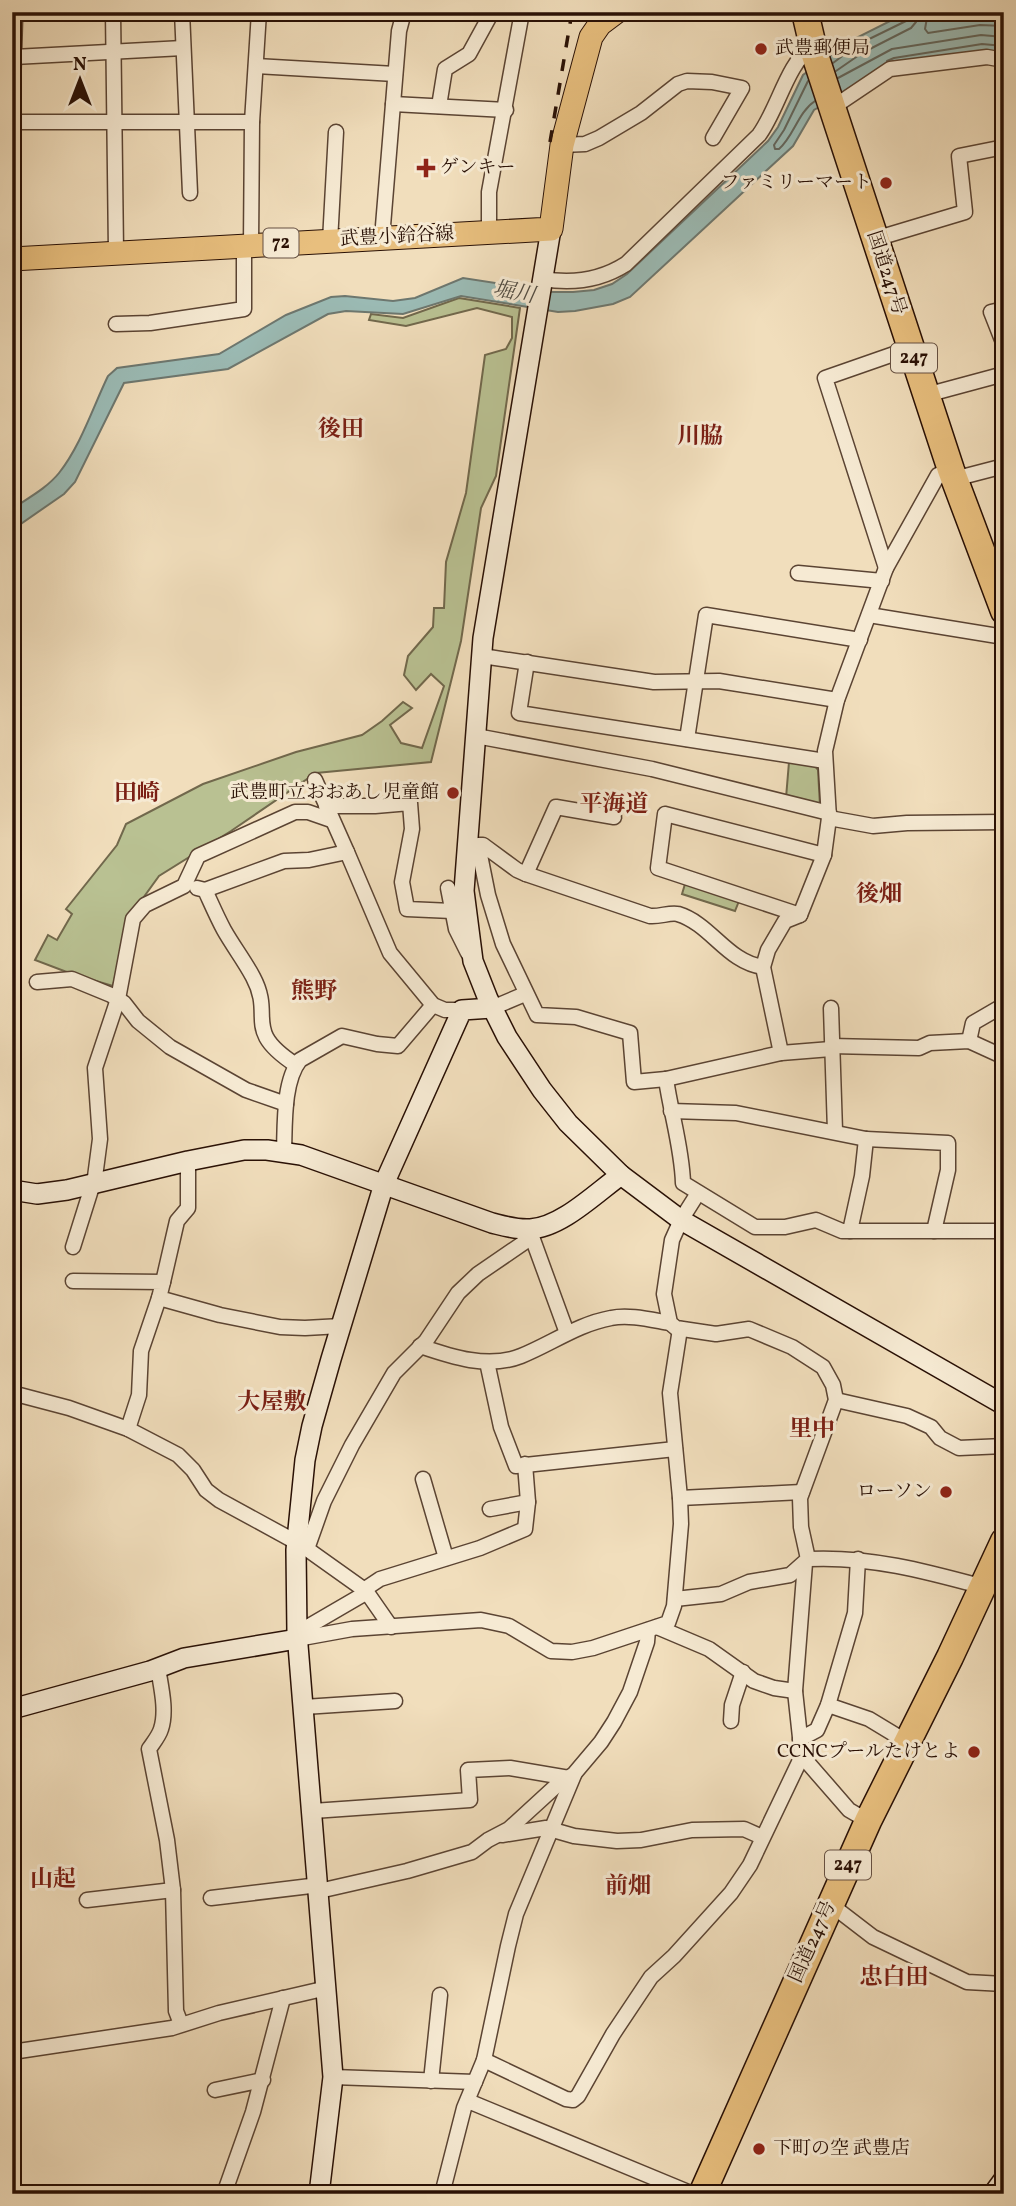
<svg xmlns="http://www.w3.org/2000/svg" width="1016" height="2206" viewBox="0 0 1016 2206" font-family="Vollkorn,'Noto Serif JP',serif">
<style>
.green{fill:#b9c192;stroke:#71684c;stroke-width:2}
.water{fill:#9bbbb5;stroke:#6d776f;stroke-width:2}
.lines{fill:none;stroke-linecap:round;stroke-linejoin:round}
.shore{stroke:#62665d;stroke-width:2}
.street-casing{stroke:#5b4433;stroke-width:17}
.secondary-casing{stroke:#291005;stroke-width:22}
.primary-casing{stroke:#291005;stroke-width:25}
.highway-casing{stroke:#291005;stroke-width:29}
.street{stroke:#f6ead3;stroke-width:14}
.secondary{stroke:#f6ead3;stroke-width:19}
.primary{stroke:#e8bf7e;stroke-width:23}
.highway{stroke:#e8bf7e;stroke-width:26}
.rail{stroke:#291005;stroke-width:3.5;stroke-dasharray:12 12;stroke-linecap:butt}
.poi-dot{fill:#8f2418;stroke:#f6ead3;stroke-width:2.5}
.labels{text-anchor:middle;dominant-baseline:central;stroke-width:6;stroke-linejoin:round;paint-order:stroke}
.shield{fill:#f6ead3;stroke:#665143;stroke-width:2}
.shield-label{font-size:18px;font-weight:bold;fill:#291005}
.poi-label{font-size:19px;fill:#291005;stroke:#f6ead3;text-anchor:end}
.street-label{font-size:19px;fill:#291005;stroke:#f6ead3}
.water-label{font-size:21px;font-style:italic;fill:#514c43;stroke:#f6ead3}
.quarter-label{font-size:23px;font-weight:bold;fill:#7a1f14;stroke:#f6ead3}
</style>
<rect width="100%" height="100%" fill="#f1debc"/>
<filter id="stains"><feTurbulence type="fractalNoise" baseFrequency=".00286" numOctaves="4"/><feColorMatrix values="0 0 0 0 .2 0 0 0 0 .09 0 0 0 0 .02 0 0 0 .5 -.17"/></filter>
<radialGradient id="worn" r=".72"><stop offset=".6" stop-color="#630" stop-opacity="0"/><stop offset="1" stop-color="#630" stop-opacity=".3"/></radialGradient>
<g class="green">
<path d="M459 298 520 308 496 476 481 508 461 641 431 762 316 773 231 831 159 876 128 919 113 986 72 974 35 960 48 935 57 940 72 914 66 909 117 845 126 824 203 784 296 752 362 735 382 721 403 702 412 708 390 725 401 743 422 748 444 686 431 674 416 690 404 675 408 656 433 627 434 608H444L446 562 466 493 485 355 506 349 512 338V317L477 308 406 326 369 320 371 314 403 318Z"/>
<path d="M789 762 814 765 818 770 820 806 786 798Z"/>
<path d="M685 884 739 901 735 911 682 894Z"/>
</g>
<path class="water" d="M908 12H1004V53L983 51 895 64 814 110 793 146 630 297 613 304 575 311 558 312 461 296 403 314 346 311 328 314 228 369 124 383 75 482 64 494 12 530V509C28 498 47 488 59 473 81 445 93 407 108 376L117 368 219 354 286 315 331 297 345 296 393 301 415 298 463 278 553 292H573L594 290 612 284 627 274 768 141 778 127 803 75 854 39Z"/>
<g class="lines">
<g class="shore">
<path d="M928 12 925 29 928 33 980 25 1004 26"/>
<path d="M887 61 894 58 982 44 1004 46"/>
<path d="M833 63 857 45 906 21 909 12"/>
<path d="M836 71 862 53 911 28 916 22 918 12"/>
<path d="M838 78 892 49 981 35 1004 37"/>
<path d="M808 81 784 130 774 145 775 149H779C794 136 798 112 815 101"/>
</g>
<g class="street-casing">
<g id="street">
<path d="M113 12 116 252"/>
<path d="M182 12 190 193"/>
<path d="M14 57 183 48"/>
<path d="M256 66 395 74"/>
<path d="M393 104 506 110"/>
<path d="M439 106 445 69 469 54 492 12"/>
<path d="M832 108 890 69 987 57 1004 60"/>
<path d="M12 120 15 18"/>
<path d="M12 122H252"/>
<path d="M562 145 585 144 599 138 641 113 678 84 687 81 712 82 742 88 713 138"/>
<path d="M489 233V192L522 12"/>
<path d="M382 238 399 31 404 12"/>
<path d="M875 239 965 212 959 156 1004 147"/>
<path d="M330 241 336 132"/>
<path d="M251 245 252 122 259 12"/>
<path d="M543 279C573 284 601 280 626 264L759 135C778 109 787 64 812 46"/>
<path d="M1004 309 991 312 1004 345"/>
<path d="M116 324 150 323 244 309V245"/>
<path d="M926 395 1004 374"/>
<path d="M954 479 1004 466"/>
<path d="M886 568 825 378 911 348"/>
<path d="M798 573 882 581"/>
<path d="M869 615 1004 637"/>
<path d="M482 656 654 682 719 681 837 700"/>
<path d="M527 662 519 713 825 761"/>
<path d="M476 736 652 769 829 813"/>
<path d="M687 739 706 615 860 640"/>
<path d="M315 780 347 852"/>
<path d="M326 806H375L410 803 412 829 402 882 407 909 452 911"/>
<path d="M829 818 873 826 907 823 1004 822"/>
<path d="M526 874 556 807 614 817"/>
<path d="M197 888 205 890C211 903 217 917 224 930 233 946 244 960 253 977 275 1018 241 1029 296 1065"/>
<path d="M448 888 456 929 468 953"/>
<path d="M205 890 284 861 309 860 347 852 390 953 433 1005 445 1010H462"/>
<path d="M800 915 658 868 665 814 824 855"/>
<path d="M763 967C727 962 711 924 678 914 670 912 660 917 650 916L526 874 517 870 483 845H478L488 895 503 944 537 1015 576 1017 630 1033 634 1082 666 1079 781 1053 831 1049"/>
<path d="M37 982 72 979 111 995 124 1003 138 1021 170 1047 246 1090 286 1104"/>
<path d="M492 1008 525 994"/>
<path d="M831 1008 835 1131"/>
<path d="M969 1041 973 1023 1004 1005"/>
<path d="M831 1046 919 1048 930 1043 969 1041 1004 1057"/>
<path d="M781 1053 763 967 768 950 785 921 800 915 824 855 829 818 825 751 837 700 886 568 938 475 951 470"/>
<path d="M666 1079C671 1114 682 1148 683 1183L755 1227H785L816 1220 842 1231H1004"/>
<path d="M671 1111 736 1113 866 1139 948 1143V1170L934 1231"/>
<path d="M284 1151C285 1125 283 1081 300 1060L342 1036 377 1044 398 1046 433 1005"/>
<path d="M850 1231 862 1176 866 1139"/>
<path d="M532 1237 567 1333"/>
<path d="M73 1247 95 1177 100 1139 95 1068 118 999 133 919 145 905 184 886 198 856 295 812H308L331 820"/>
<path d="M73 1281 163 1282 159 1298 220 1315 280 1327 305 1328 341 1326"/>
<path d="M163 1282 177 1221 188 1208V1161"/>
<path d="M420 1346C452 1357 488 1369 521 1356 551 1344 578 1324 611 1318 629 1314 652 1320 670 1323"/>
<path d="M487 1362 501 1427 516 1466 675 1449"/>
<path d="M12 1393 69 1408 128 1429 178 1455 193 1470 206 1490 219 1500 296 1542"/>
<path d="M836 1400 907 1416 931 1427 940 1438 959 1448 1004 1446"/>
<path d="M128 1429 139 1395 141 1351 159 1298"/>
<path d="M423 1479 446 1558"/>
<path d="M680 1498 802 1492"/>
<path d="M490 1509 528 1502"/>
<path d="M300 1549H307L366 1591 391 1627"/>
<path d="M307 1549 324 1501 352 1445 394 1373 426 1341 458 1293 478 1274 532 1237V1230"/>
<path d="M808 1559C870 1556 925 1571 984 1587"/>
<path d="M675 1599 721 1594 749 1582 790 1575 808 1559 801 1527 800 1498 836 1400 833 1385 823 1367 792 1347 749 1329 716 1334 676 1328 670 1323 664 1294 672 1240 681 1220 698 1193"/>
<path d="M657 1627 709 1649 754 1681 774 1688 795 1691"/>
<path d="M297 1633 364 1594 368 1587 380 1579 480 1548 525 1529 528 1502 525 1464"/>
<path d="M297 1639 352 1629 481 1620 509 1626 551 1651 572 1652 593 1648 668 1623 674 1606 681 1524 680 1498 670 1393 680 1329"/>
<path d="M158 1668C161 1687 167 1711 161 1729 159 1736 153 1743 149 1749L167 1840 173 1890 176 2011 181 2024"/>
<path d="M828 1705 869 1719 907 1742"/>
<path d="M304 1707 395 1701"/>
<path d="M731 1721 732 1705 743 1672"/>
<path d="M800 1739 817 1730 828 1705 855 1613 858 1559"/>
<path d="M802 1756 849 1810 868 1821"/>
<path d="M313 1811 470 1800 468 1770 510 1768 569 1778"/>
<path d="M502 1835 546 1828 574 1836 617 1841 641 1840 692 1830 744 1829 762 1837"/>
<path d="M319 1891 407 1871 472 1852 488 1840 509 1829 556 1786 574 1774 601 1742 614 1722 630 1692 647 1642 648 1630"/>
<path d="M211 1898 319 1885"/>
<path d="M87 1900 173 1890"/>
<path d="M830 1904 873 1937 967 1982 1004 1984"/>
<path d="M12 2052 172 2028 219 2013 327 1988"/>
<path d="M484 2060 566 2099 573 2100 578 2096 613 2034 651 1977 674 1956 731 1893 750 1865 802 1756 795 1691 805 1563"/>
<path d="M333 2077 475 2082"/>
<path d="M431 2081 440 1995"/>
<path d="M215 2090 263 2080"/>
<path d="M468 2101 693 2194"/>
<path d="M224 2194 253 2112 283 1998"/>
<path d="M442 2194 464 2108 484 2060 508 1946 516 1914 574 1775"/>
</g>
</g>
<g class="secondary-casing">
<g id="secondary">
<path d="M551 229 483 638 464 891 473 961 488 999 507 1037 542 1090 568 1123 621 1175 681 1220 1004 1405"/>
<path d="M12 1190 37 1194 67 1190 188 1161 244 1150H267L301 1155 492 1223C504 1226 517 1230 530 1229 561 1228 597 1192 621 1175"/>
<path d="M12 1709 150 1671 184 1658 297 1639"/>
<path d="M319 2194 333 2077 297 1633 296 1550 305 1460 312 1426 331 1359 384 1184 462 1010 492 1008"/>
<path d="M993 2194 1004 2179"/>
</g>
</g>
<g class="primary-casing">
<path id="primary" d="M12 259 551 229 562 145 591 37 600 24 616 12"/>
</g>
<g class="highway-casing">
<g id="highway">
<path d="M805 12 815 55 951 470 1004 611"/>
<path d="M702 2194 868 1821 950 1657 1004 1541"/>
</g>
</g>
<use href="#street" class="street"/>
<use href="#secondary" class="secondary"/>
<use href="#primary" class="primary"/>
<use href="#highway" class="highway"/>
<path class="rail" d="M550 142 572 12"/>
</g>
<g class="poi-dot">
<circle cx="761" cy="49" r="7"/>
<path d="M422.5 157.5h7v7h7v7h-7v7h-7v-7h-7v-7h7z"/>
<circle cx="886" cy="183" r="7"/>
<circle cx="453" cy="793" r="7"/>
<circle cx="946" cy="1492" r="7"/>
<circle cx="974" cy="1752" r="7"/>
<circle cx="759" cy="2149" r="7"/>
</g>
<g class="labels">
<g class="shield">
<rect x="263.5" y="228.5" width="35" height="29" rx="5"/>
<rect x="891" y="343.5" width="46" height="29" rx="5"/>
<rect x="825" y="1850.5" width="46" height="29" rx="5"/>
</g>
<g class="shield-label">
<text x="281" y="243">72</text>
<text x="914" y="358">247</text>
<text x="848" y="1865">247</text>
</g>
<g class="poi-label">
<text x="775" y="49" text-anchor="start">武豊郵便局</text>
<text x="440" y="168" text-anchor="start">ゲンキー</text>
<text x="872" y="183">ファミリーマート</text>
<text x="439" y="793">武豊町立おおあし児童館</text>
<text x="932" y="1492">ローソン</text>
<text x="960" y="1752">CCNCプールたけとよ</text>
<text x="773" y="2149" text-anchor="start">下町の空 武豊店</text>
</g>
<g class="street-label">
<text transform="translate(397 237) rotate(-3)">武豊小鈴谷線</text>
<text transform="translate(886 273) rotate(72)">国道247号</text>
<text transform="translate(813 1942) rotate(-66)">国道247号</text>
</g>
<g class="water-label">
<text transform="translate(514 293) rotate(10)">堀川</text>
</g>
<g class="quarter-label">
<text x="341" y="430">後田</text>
<text x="700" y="437">川脇</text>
<text x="137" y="794">田崎</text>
<text x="614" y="805">平海道</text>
<text x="879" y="895">後畑</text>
<text x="314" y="992">熊野</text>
<text x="272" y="1403">大屋敷</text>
<text x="812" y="1430">里中</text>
<text x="53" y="1880">山起</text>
<text x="628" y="1887">前畑</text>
<text x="894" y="1978">忠白田</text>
</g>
</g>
<rect width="1016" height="2206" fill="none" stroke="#f1debc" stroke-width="42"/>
<rect x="14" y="14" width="988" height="2178" fill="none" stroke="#291005" stroke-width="3.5"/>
<rect x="21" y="21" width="974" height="2164" fill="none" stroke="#291005" stroke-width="2"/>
<g transform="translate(80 80)" stroke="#f6ead3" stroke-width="5" paint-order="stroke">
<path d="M0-5L12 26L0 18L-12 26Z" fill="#291005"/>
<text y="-10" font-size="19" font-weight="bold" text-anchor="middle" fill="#291005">N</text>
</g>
<rect width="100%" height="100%" filter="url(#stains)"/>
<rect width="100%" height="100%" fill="url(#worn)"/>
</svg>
